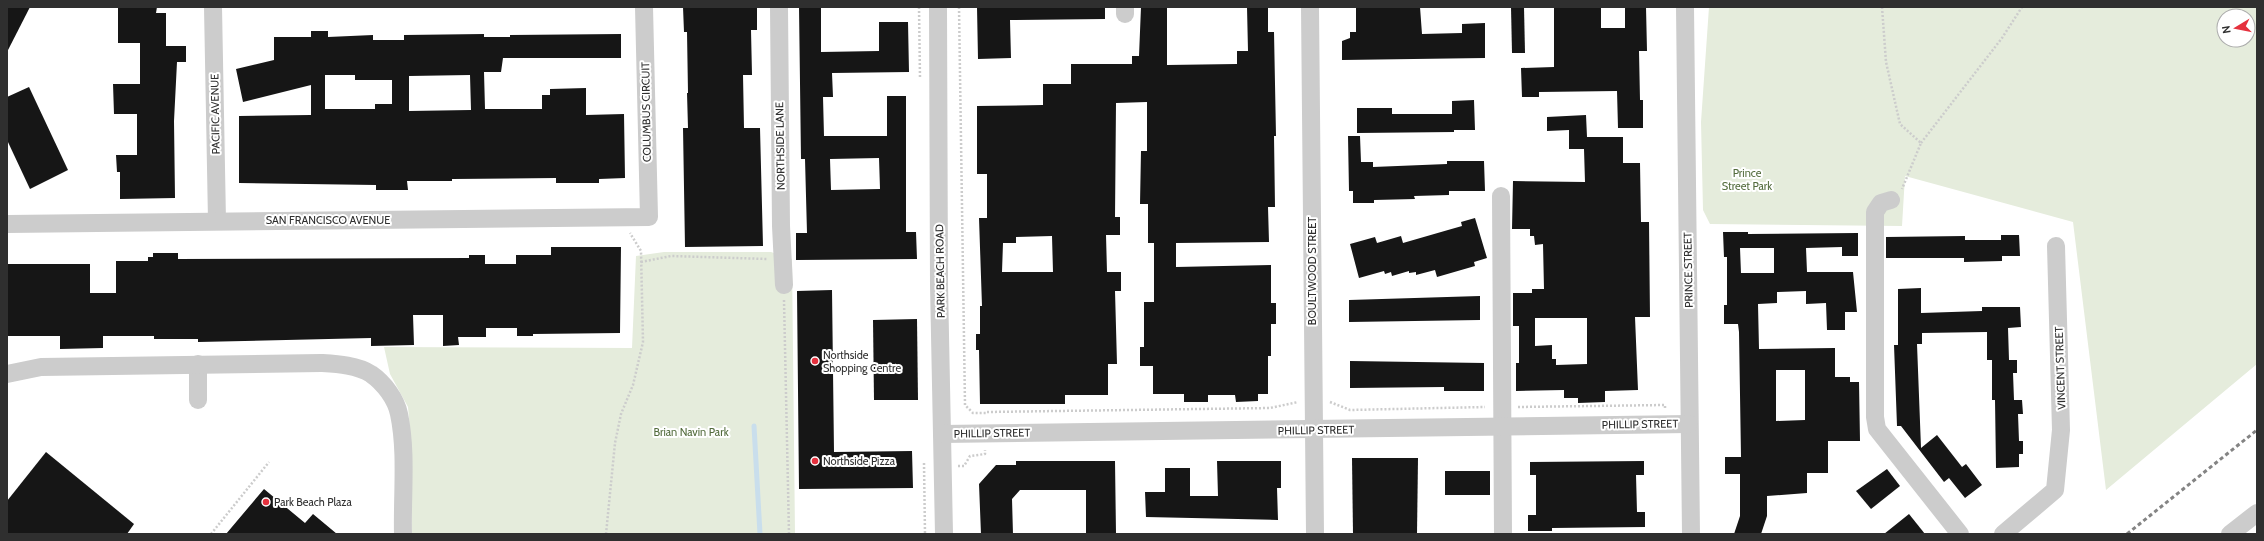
<svg xmlns="http://www.w3.org/2000/svg" width="2264" height="541" viewBox="0 0 2264 541" font-family="Cabin,sans-serif">
<style>
.green{fill:#e5ecdc;fill-rule:evenodd}
.lines{fill:none;stroke-linecap:round;stroke-linejoin:round}
.stream{stroke:#c9deec;stroke-width:5}
.building{fill:#161616;fill-rule:evenodd}
.path{stroke:#ccc;stroke-width:2.5;stroke-dasharray:2 2;stroke-linecap:butt}
.minor{stroke:#ccc;stroke-width:18}
.rail{stroke:#848484;stroke-width:3;stroke-dasharray:4 3;stroke-linecap:butt}
.poi-dot{fill:#e5313e;stroke:#fff;stroke-width:1.5}
.labels{text-anchor:middle;dominant-baseline:central;stroke-width:4;stroke-linejoin:round;paint-order:stroke}
.street-label{font-size:11px;fill:#2f2f2f;stroke:#fff}
.park-label{font-size:11px;fill:#526b3c;stroke:#fff}
.poi-label{font-size:11px;fill:#2f2f2f;stroke:#fff;text-anchor:start}
</style>
<rect width="100%" height="100%" fill="#fff"/>
<g class="green">
<path d="M1709 7H2257V364L2106 490 2073 222 1905 176 1902 226 1710 224 1703 210 1701 122ZM2224 16H2248V40H2224Z"/>
<path d="M664 252H771L792 259 795 534H412L411 441 408 407 390 374 384 347 632 348 636 256Z"/>
</g>
<g class="lines">
<path class="stream" d="M754 426 760 534"/>
</g>
<g class="building">
<path d="M7 7H30L7 52Z"/>
<path d="M118 7H157L156 13H166V46H186V62H177L174 121 175 198 120 199V172H117L116 155H137V114H114L113 84H140V43H118Z"/>
<path d="M683 7H757V30H751L752 75H743L744 128H760L763 246 685 247 683 128H688L687 93H688L687 32H684Z"/>
<path d="M799 7H821V52L879 51V22H908L909 72 832 73 833 97H823L824 136H887V96H906V232H916L917 259 796 260V233H807L805 159H801ZM879 158 880 189 831 190 830 159Z"/>
<path d="M977 7H1105V19L1010 20 1011 58 978 59Z"/>
<path d="M1141 7H1167V65L1237 64V51H1248L1247 7H1268V32H1274L1276 136H1274L1275 207H1268L1269 242 1176 243V267L1271 265V303H1276V324H1271V356H1268V394H1258V401L1236 402 1235 395H1208V402H1184V394H1153V366H1140V347H1144V302H1154V243H1148V204H1140L1141 151H1147V102L1116 103 1115 217H1120V235H1106L1107 272H1121V291H1115L1117 364H1108V395H1065V404H980L979 350H976V334H980V306H982L979 218H987V174H977V106L1043 105V84H1071V64H1132V56H1139ZM1052 236 1053 272H1002L1003 243H1016V237Z"/>
<path d="M1356 7H1420L1422 34 1462 33V24L1485 23V58L1342 60V41L1350 38V32H1356Z"/>
<path d="M1511 7H1524L1525 53H1512Z"/>
<path d="M1554 7H1601V28H1625V7H1646L1647 51H1639L1640 100H1643V128H1618L1617 91 1539 92V97H1522L1521 68 1554 67Z"/>
<path d="M311 31H328V37L373 35V40H404V35L484 34V37H510V35L621 34V58H503L501 72H484L485 109H542V95H550V89L586 88V115L624 114 625 178 599 179V183H556V178L452 179V181H407L408 190H376V185L239 183V116L311 115V85L243 102 236 69 274 60V37H311ZM325 75H355V80H392V104H375V109H325ZM470 75 471 110 409 111V76Z"/>
<path d="M29 87 68 170 30 189 7 140V97Z"/>
<path d="M1474 100 1475 130H1454V132L1357 133V108H1392V114H1452V101Z"/>
<path d="M1586 115 1587 137H1623V163H1640L1641 222H1649L1650 317H1635L1638 390 1605 391V402L1578 403V398H1564V390L1516 391V363H1519V326H1513V293H1532V289H1544L1543 244 1535 245 1534 236H1530V229H1512L1513 181 1585 182 1584 149H1569V130L1547 131V117ZM1535 318H1587V364L1556 365V359H1552V345L1535 346Z"/>
<path d="M1348 136H1360L1361 162H1373V167L1447 164V161H1484L1485 191H1449V195L1414 196 1415 199 1374 200V203H1353V191H1349Z"/>
<path d="M1475 218 1487 258 1474 262 1475 266 1437 277 1435 270 1416 275V272L1409 273V271L1392 276 1391 272 1385 274 1384 271 1359 278 1350 244 1375 237 1377 243 1401 236 1403 243 1448 230 1462 226 1461 222Z"/>
<path d="M1723 232H1748V234L1858 233V256H1842V247L1806 248 1807 272H1853L1857 312H1845V330H1827L1826 303 1806 304V291L1777 292V303L1758 304 1759 349 1835 348V377H1850V382H1859L1860 441H1828V473H1807V493L1767 496V516L1761 534H1734L1740 516V474H1725V457H1741L1739 332 1738 324H1724V305H1727V257H1724ZM1740 248H1774V273H1741ZM1776 370H1805V420L1776 421Z"/>
<path d="M2001 235H2019L2020 256H2002V261L1964 262V258H1886V237L1965 236V240H2001Z"/>
<path d="M551 247H621L620 333 533 334V336H517V328H486V337H458L459 345 443 346V315H413L414 345 371 346V338L198 342V339H154V336H103V348L60 349V336H7V264H90V293H116V261H148V257H153V253H178V259L469 258V255H485V264H516V255H551Z"/>
<path d="M1921 288V313L1982 311V307H2020L2021 327 2008 328 2009 360H2017V373H2013L2014 400H2022L2023 414H2018L2019 441H2023V454H2019V467L1996 468 1995 400H1992V360H1987V332L1922 333V344H1917L1921 448 1937 435 1962 467 1966 464 1982 485 1965 498 1949 478 1944 482 1901 426H1897L1894 345H1898V289Z"/>
<path d="M832 290 834 452 912 451 913 488 799 489 797 291Z"/>
<path d="M1480 296V320L1349 322V300Z"/>
<path d="M917 319 918 400H874L873 320Z"/>
<path d="M1350 361 1484 363V391H1444V387L1350 388Z"/>
<path d="M46 452 134 524 127 534H7V501Z"/>
<path d="M1352 458H1418L1417 534H1353Z"/>
<path d="M1016 461H1115L1116 534H1086V490H1020L1012 499 1013 534H981L979 484 996 465H1016Z"/>
<path d="M1217 461H1281V488H1277L1278 520 1146 517 1145 492H1165V468H1190V496H1218Z"/>
<path d="M1644 461V475H1636L1637 512H1645V527L1552 528V531H1528V515H1536V475H1530V462Z"/>
<path d="M1887 469 1900 486 1871 509 1856 491Z"/>
<rect x="1445" y="471" width="45" height="24"/>
<path d="M264 489 305 523 313 514 337 534H226Z"/>
<path d="M1909 514 1925 534H1884Z"/>
</g>
<g class="lines">
<g class="path">
<path d="M919 7 920 78"/>
<path d="M959 7 965 405 973 413H987"/>
<path d="M1882 7 1886 62 1900 124 1921 143 1902 189"/>
<path d="M1921 143 2002 38 2022 7"/>
<path d="M641 262 671 256 768 259"/>
<path d="M784 300 789 534"/>
<path d="M1330 402 1350 410 1485 407"/>
<path d="M1518 407 1665 405V408"/>
<path d="M987 412 1270 408 1298 402"/>
<path d="M924 463 925 534"/>
<path d="M958 466H964L970 456 985 454V450"/>
<path d="M211 534 269 462"/>
<path d="M606 534 615 443 621 414 633 385 643 342 641 251 630 233"/>
</g>
<g class="minor">
<path d="M213 7 217 221"/>
<path d="M779 7 781 226 784 285"/>
<path d="M938 7 939 285 944 534"/>
<path d="M1125 7V14"/>
<path d="M1310 7 1315 534"/>
<path d="M1685 7 1691 534"/>
<path d="M1501 196 1503 534"/>
<path d="M1891 200 1881 203 1875 212V417L1877 429 1960 534"/>
<path d="M7 224 649 217 644 7"/>
<path d="M198 364V400"/>
<path d="M7 374 41 367 321 363C337 364 357 365 371 374 384 383 396 399 399 414 407 452 402 495 403 534"/>
<path d="M942 434 1689 424"/>
<path d="M2003 534 2055 490 2061 430 2056 246"/>
<path d="M2230 534 2257 513"/>
</g>
<path class="rail" d="M2127 534 2257 430"/>
</g>
<g class="poi-dot">
<circle cx="815" cy="361" r="4"/>
<circle cx="815" cy="461" r="4"/>
<circle cx="266" cy="502" r="4"/>
</g>
<g class="labels">
<g class="street-label">
<text transform="translate(646 112) rotate(-91)">COLUMBUS CIRCUIT</text>
<text transform="translate(215 114) rotate(-91)">PACIFIC AVENUE</text>
<text transform="translate(780 146) rotate(-91)">NORTHSIDE LANE</text>
<text x="328" y="220">SAN FRANCISCO AVENUE</text>
<text transform="translate(1688 270) rotate(-91)">PRINCE STREET</text>
<text transform="translate(940 271) rotate(-91)">PARK BEACH ROAD</text>
<text transform="translate(1312 271) rotate(-90)">BOULTWOOD STREET</text>
<text transform="translate(2060 368) rotate(-92)">VINCENT STREET</text>
<text transform="translate(1640 424) rotate(-1)">PHILLIP STREET</text>
<text transform="translate(1316 430) rotate(-1)">PHILLIP STREET</text>
<text transform="translate(992 433) rotate(-1)">PHILLIP STREET</text>
</g>
<g class="park-label">
<text x="1747" y="173">Prince<tspan x="1747" dy="13">Street Park</tspan></text>
<text x="691" y="432">Brian Navin Park</text>
</g>
<g class="poi-label">
<text x="823" y="355">Northside<tspan x="823" dy="13">Shopping Centre</tspan></text>
<text x="823" y="461">Northside Pizza</text>
<text x="274" y="502">Park Beach Plaza</text>
</g>
</g>
<rect width="2264" height="541" fill="none" stroke="#2f2f2f" stroke-width="16"/>
<g transform="translate(2236 28) rotate(260)"><circle r="19" fill="#ffffff" stroke="#acacac"/>
<path d="M0-3L7 15L0 10L-7 15Z" fill="#e5313e"/>
<text y="-6" font-size="11" font-weight="bold" text-anchor="middle" fill="#2f2f2f">N</text>
</g>
</svg>
